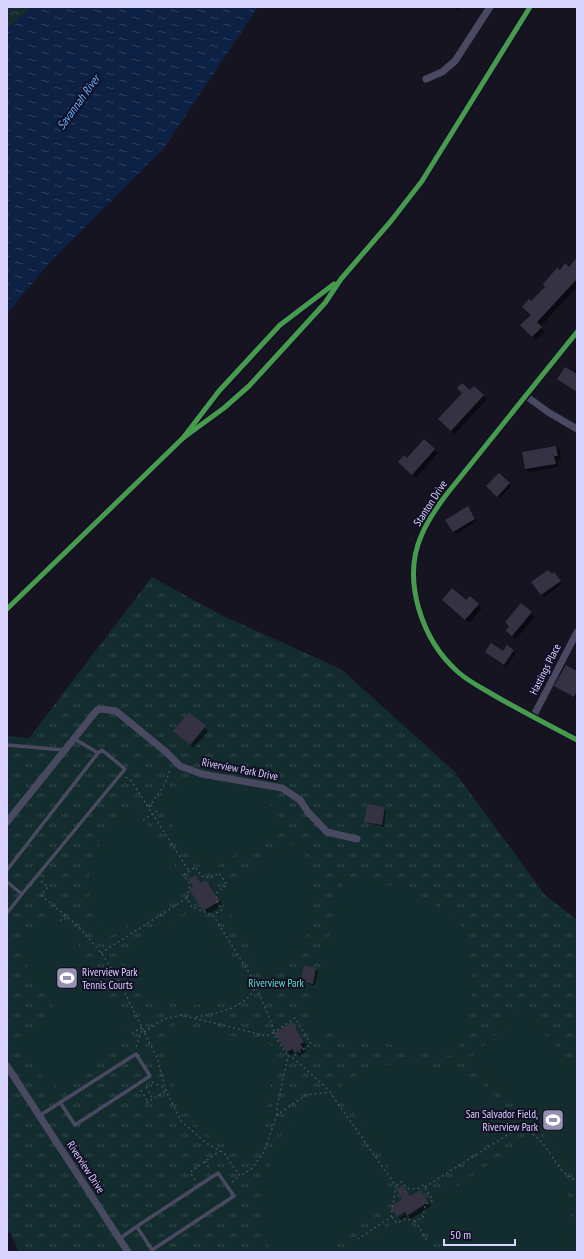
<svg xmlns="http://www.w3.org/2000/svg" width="584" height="1259" viewBox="0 0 584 1259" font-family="'PT Sans Narrow',sans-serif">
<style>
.grass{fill:url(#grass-tufts)}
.forest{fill:url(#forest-crowns)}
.garden{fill:#132c2d}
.water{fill:url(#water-ripples)}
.shadow{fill:#0007}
.building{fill:#343243}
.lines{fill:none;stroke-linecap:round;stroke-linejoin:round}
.path{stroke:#44505f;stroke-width:1.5;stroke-dasharray:2 3;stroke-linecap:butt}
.service{stroke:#4a4962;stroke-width:3.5}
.minor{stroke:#4a4962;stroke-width:7}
.cycleway-casing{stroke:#130f26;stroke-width:8}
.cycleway{stroke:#469c4c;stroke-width:5}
.labels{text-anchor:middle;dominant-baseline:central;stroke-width:4;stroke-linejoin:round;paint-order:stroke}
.street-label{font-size:11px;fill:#d9d4ff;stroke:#130f26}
.poi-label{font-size:11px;fill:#d9d4ff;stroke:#130f26;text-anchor:start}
.park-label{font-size:11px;fill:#5fe0c0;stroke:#130f26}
.water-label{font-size:12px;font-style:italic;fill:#62b6ff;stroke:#130f26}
</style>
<defs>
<pattern id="grass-tufts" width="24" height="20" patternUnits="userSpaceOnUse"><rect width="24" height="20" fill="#132c2d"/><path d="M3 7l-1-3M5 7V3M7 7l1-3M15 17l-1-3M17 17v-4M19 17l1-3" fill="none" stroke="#354a4c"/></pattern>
<pattern id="forest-crowns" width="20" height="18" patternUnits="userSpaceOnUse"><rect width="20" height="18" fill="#132c2d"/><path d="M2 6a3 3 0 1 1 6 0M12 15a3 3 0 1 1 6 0" fill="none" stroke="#354a4c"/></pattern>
<pattern id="water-ripples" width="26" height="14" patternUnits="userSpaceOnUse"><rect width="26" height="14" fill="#0d2144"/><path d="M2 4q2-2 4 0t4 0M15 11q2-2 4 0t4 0" fill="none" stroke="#304060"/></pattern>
</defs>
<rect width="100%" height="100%" fill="#161421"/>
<path class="grass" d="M152 577 219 614 341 669 454 771 545 895 577 920V1252H19L10 1233 7 1232V736L29 738Z"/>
<path class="forest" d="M7 7H32L7 29Z"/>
<g class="garden">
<path d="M207 775 248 785 268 801 285 825 205 873 156 800C172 785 186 780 207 775Z"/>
<path d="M137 810 187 885 115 934 105 938C83 905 83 862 108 832 111 828 114 823 118 820 124 816 131 813 137 810Z"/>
<path d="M299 840 313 876 314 918 299 950 283 963 264 973 219 894Z"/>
<path d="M345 877 398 887 424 898 451 914 465 930 473 980 471 1007 456 1057 309 1029 307 1021Z"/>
<path d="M198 907 252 985C247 989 242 994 237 996 195 1014 145 1005 124 962L128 951Z"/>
<path d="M59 915 134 1035 50 1089 18 1041 58 1013 13 944Z"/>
<path d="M523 1010 577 1069V1170L471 1057Z"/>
<path d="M174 1024 270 1044 277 1054 258 1152C244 1150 230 1147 217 1140 178 1120 159 1065 174 1024Z"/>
<path d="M403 1062 466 1073 491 1091 517 1126 408 1195 338 1089 364 1070Z"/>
<path d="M327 1089 396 1199 320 1252H272L264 1234 262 1206 273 1147 297 1115Z"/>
<path d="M527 1138 556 1158 567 1183 573 1240 568 1252H448L421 1212Z"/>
<path d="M405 1215 430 1252H349Z"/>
</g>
<path class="water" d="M32 7H258L164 148 49 263 7 314V29Z"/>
<g class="shadow">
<path d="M452 7H460L458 10Z"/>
<path d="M577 259V287L540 327 545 332 536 340 521 325 532 315 531 303 560 271 569 268Z"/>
<path d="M576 368H577V392L559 379 573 373Z"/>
<path d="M475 387 487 399 455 434 440 419Z"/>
<path d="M424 440 438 453 416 478 399 462 407 459Z"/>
<path d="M556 447 560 450 561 459 557 460 559 467 530 472 526 469Z"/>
<path d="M499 474 511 486 500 498 487 486Z"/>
<path d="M470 510 477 521 456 534 447 520Z"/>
<path d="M552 575 557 576 562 584 544 597 533 582Z"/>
<path d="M447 604 478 605 482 608 469 623Z"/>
<path d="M521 604 535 617 516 639 511 634Z"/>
<path d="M513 651 516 653 506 667 486 652Z"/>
<path d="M566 666 577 671V699L556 686Z"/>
<path d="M205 727 208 731 194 748 178 734Z"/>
<path d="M384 808 386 810 384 827 368 823 365 821Z"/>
<path d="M196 876 202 884 206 881 210 885 223 905 208 914 191 889 194 887Z"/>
<path d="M304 966 318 971 315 986 301 981Z"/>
<path d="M295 1027 307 1046 303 1048 306 1052 299 1056 296 1052 291 1055 287 1052Z"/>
<path d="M403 1186 411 1197 421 1191 431 1206 411 1219 408 1216 401 1220 391 1207 404 1199Z"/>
</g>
<g class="building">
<path d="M577 257V279L537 322 542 327 532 337 520 325 531 315 522 307 529 299 531 301 545 287 543 284 557 268 560 270 565 263 569 267Z"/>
<path d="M565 367 577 374V392L557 379Z"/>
<path d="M462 383 470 390 474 386 484 395 451 431 438 419 462 393 457 388Z"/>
<path d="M424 439 435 449 412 475 398 462 404 455 407 458Z"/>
<path d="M556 446 558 456H554L556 464 525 469 522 452Z"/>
<path d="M499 473 510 483 497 497 486 486Z"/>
<path d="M468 506 475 519 453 532 445 520Z"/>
<path d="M548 570 552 574 554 572 561 581 541 595 531 582Z"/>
<path d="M452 588 466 600 470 596 479 604 465 620 442 600Z"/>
<path d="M521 603 532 612 512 636 506 631 509 626 505 622Z"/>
<path d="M491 643 503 651 507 645 514 650 504 665 485 652Z"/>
<path d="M566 665 577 671V691L574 697 554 686Z"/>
<path d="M189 712 206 726 190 745 173 731Z"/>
<path d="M367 804 385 807 382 825 364 822Z"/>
<path d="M196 875 201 883 206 880 220 901 203 911 189 889 193 887 188 879Z"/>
<path d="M304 965 316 968 313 984 300 981Z"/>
<path d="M292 1022 304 1042 300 1044 303 1048 295 1053 292 1049 287 1052 274 1033Z"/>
<path d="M403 1185 410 1196 421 1190 428 1202 407 1216 405 1212 397 1217 390 1207 402 1199 396 1189Z"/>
</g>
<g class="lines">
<g class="path">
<path d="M126 777 132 782 189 871"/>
<path d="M149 807 165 784 170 769"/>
<path d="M143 820 160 809"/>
<path d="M41 881 48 887 41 895 78 926 103 955 119 981 157 1058 166 1091 181 1121 206 1143 224 1153 240 1176 251 1169 263 1154 277 1115 306 1095 330 1092 396 1186 391 1217 358 1239"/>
<path d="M187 898 190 885 184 875 195 867 201 876 211 878 219 873 227 885 217 892 216 900 222 910 213 915"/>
<path d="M60 920H64L67 916"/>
<path d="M101 953 187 898 192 907 213 915 253 979 274 1029 273 1033"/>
<path d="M96 976 105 991 120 982"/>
<path d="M196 1017C218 1013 245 1009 256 986"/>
<path d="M144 1032 164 1019 181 1015 267 1036 273 1033 288 1056"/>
<path d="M273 1033 295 1018 311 1044 292 1057"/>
<path d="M132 1034 142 1027"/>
<path d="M136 1047 142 1030"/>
<path d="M152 1082 165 1088"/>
<path d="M146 1087 153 1099"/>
<path d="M141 1090 148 1102"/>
<path d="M146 1103 166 1091"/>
<path d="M277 1115V1107L288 1056 292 1057 330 1091"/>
<path d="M205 1161 210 1170"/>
<path d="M195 1180 190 1172 220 1151"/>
<path d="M232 1182 240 1176"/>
<path d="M425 1187 515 1130C547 1126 553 1176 577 1180"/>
<path d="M392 1217 397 1223 405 1219 415 1221 423 1217 425 1205 433 1200 423 1185 419 1188 409 1189 401 1182 396 1186"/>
<path d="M415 1221 428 1242"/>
</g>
<g class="service">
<path d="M73 738 98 753"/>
<path d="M7 745 64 750"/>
<path d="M7 870 98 753 102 750 125 769 22 894 7 882"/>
<path d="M7 913 22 894"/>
<path d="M39 1116 136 1054 150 1076 75 1125 60 1102"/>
<path d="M119 1239 142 1223 218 1173 234 1196 152 1250 137 1227"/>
</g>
<g class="minor">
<path d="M426 79 442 72 455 61 490 7"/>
<path d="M577 332 446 495C437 507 428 520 422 534 401 580 422 640 458 672 469 682 484 689 497 697 523 712 550 726 577 740"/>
<path d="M526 396 548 412 577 429"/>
<path d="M533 717 577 632"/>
<path d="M7 822 97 710 101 709 116 711 166 752 180 766 202 774 282 788 300 800 308 812 327 832 357 839"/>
<path d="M7 1066 128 1252"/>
</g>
<g class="cycleway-casing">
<g id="cycleway">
<path d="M577 332 446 495C437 507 428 520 422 534 401 580 422 640 458 672 469 682 484 689 497 697 523 712 550 726 577 740"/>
<path d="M183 438 224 408 249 386 325 303 341 279 391 221 422 181 530 7"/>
<path d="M7 609 183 438 219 391 280 325 334 284"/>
</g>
</g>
<use href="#cycleway" class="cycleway"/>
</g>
<defs>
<g id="stadium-square" transform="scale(1.15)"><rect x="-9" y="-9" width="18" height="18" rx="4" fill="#9591b1" stroke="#130f26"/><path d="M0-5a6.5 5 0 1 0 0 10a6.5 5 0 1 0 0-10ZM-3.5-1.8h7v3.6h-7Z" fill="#fff"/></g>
</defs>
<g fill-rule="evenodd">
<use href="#stadium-square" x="67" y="978"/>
<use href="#stadium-square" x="553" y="1120"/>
</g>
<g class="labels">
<g class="street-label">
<text transform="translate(430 503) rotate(-57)">Stanton Drive</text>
<text transform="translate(545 669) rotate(-63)">Hastings Place</text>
<text transform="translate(240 769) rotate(11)">Riverview Park Drive</text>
<text transform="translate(86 1167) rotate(57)">Riverview Drive</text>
</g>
<g class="poi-label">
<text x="82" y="972">Riverview Park<tspan x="82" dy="13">Tennis Courts</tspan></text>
<text x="538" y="1114" text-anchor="end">San Salvador Field,<tspan x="538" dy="13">Riverview Park</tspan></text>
</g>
<g class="park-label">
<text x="276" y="983">Riverview Park</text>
</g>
<g class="water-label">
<text transform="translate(78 102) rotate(-54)">Savannah River</text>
</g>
</g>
<rect width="584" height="1259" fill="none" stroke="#d9d4ff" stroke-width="16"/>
<path d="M444 1239v6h71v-6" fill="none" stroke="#d9d4ff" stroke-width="2"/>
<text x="450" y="1239" font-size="12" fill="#d9d4ff" stroke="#130f26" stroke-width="3" paint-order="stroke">50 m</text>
</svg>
